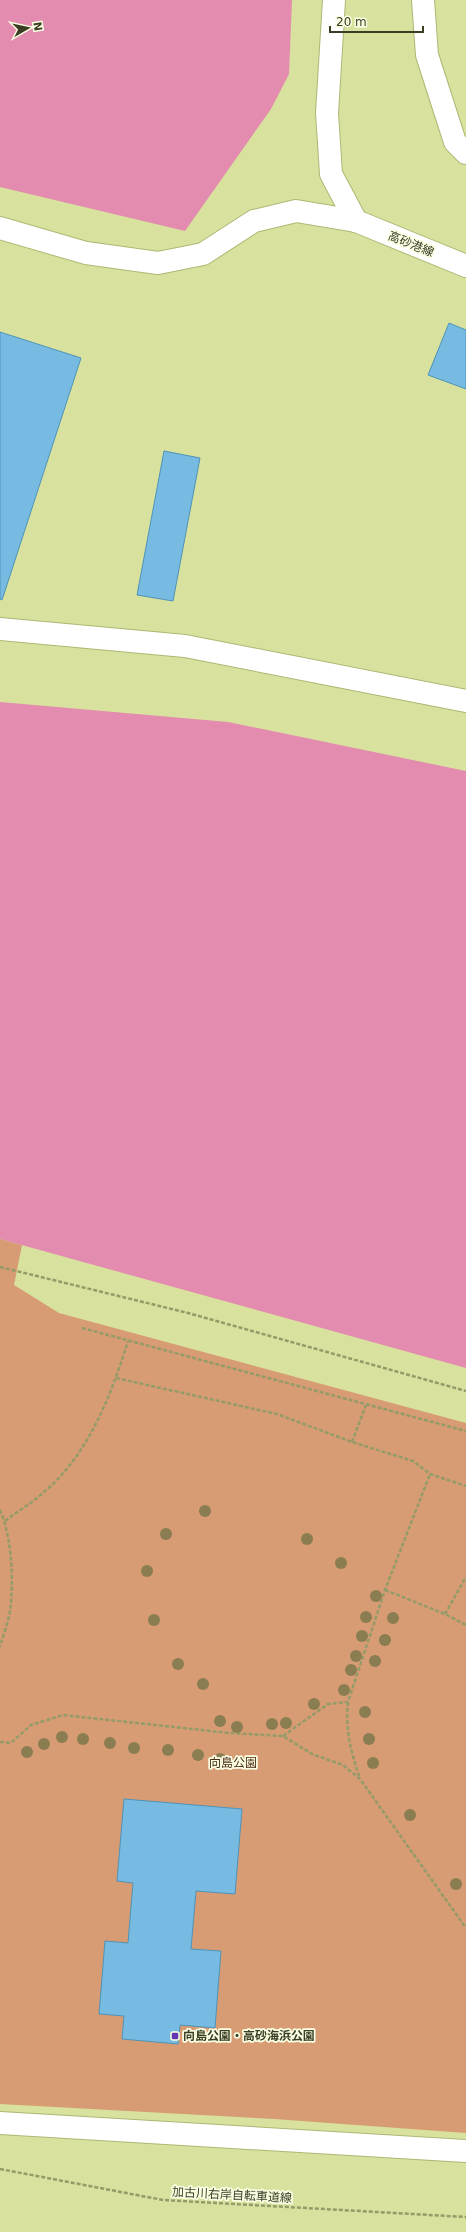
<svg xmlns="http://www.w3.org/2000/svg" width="466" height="2232" viewBox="0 0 466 2232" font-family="'DejaVu Sans','Noto Sans JP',sans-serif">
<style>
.green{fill:#d79c74}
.water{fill:#e38caf}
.building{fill:#77bbe2;stroke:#4f93b8}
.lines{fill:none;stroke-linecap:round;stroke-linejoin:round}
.minor-casing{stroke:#aeb774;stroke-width:24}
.major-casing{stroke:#aeb774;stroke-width:24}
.path{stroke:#949b68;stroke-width:2.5;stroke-dasharray:4 2;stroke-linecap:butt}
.minor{stroke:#fff;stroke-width:22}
.major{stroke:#fff;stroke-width:22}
.tree{fill:#8a7d52}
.poi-dot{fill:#6237af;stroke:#fafee3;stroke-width:1.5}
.labels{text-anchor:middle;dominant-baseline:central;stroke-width:3.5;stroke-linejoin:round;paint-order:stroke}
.street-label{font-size:12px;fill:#393d21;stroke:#fafee3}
.park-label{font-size:12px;fill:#4a2b15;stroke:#fafee3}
.poi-label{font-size:12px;font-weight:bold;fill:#393d21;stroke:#fafee3;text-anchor:start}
</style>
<rect width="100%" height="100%" fill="#d8e19d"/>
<path class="green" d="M0 1239 22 1245 14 1285 59 1313 466 1423V2133L274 2119 0 2104Z"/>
<g class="water">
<path d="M0 0H292L289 74 271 109 185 231 0 187Z"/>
<path d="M0 702 228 722 466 771V1368L0 1239Z"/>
</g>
<g class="building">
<path d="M449 323 466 330V389L428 375Z"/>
<path d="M0 332 81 358 2 600 0 599Z"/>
<path d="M164 451 200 458 173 601 137 595Z"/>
<path d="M124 1799 242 1809 235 1894 196 1891 191 1949 221 1951 215 2028 180 2025 178 2044 122 2039 124 2016 99 2014 105 1941 128 1943 133 1883 117 1881Z"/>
</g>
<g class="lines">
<g class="minor-casing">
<g id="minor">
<path d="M334 0 327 113 331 174 356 221"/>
<path d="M423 0 427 55 455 142 466 153"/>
<path d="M0 228 86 253 158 263 203 254 254 221 296 211 356 221"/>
<path d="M0 629 185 646 466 701"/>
<path d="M0 2123 466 2151"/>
</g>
</g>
<g class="major-casing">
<path id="major" d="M356 221 466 266"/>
</g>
<g class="path">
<path d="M0 1267 188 1313 466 1391"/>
<path d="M82 1328 466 1431"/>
<path d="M116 1378 277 1414 352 1442 413 1461 430 1474 466 1486"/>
<path d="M352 1442 366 1405"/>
<path d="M0 1510C12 1537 14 1583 10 1611 8 1623 3 1636 0 1647"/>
<path d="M5 1521C18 1511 32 1503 44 1492 89 1454 111 1395 128 1341"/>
<path d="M385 1590 445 1614 466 1625"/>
<path d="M445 1614 466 1577"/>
<path d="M348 1702C345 1730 351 1752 360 1779"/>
<path d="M283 1736 328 1704 348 1702 385 1590 430 1474"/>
<path d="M0 1742 11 1743 31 1725 63 1715 229 1733 283 1736 312 1754 343 1765 360 1779 466 1928"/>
<path d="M0 2169 163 2200 466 2217"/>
</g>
<use href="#minor" class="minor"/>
<use href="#major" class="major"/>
</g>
<g class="tree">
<circle cx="205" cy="1511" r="6"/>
<circle cx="166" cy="1534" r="6"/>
<circle cx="307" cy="1539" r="6"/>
<circle cx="341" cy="1563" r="6"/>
<circle cx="147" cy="1571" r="6"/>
<circle cx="376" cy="1596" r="6"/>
<circle cx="366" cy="1617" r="6"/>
<circle cx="393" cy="1618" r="6"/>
<circle cx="154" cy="1620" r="6"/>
<circle cx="362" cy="1636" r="6"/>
<circle cx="385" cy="1640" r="6"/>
<circle cx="356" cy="1656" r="6"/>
<circle cx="375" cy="1661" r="6"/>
<circle cx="178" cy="1664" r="6"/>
<circle cx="351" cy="1670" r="6"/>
<circle cx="203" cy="1684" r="6"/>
<circle cx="344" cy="1690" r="6"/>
<circle cx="314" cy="1704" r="6"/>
<circle cx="365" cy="1712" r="6"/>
<circle cx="220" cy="1721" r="6"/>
<circle cx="286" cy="1723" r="6"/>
<circle cx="272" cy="1724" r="6"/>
<circle cx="237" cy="1727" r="6"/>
<circle cx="62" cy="1737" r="6"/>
<circle cx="83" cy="1739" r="6"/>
<circle cx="369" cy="1739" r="6"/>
<circle cx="110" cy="1743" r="6"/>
<circle cx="44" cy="1744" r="6"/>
<circle cx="134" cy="1748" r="6"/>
<circle cx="168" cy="1750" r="6"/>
<circle cx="27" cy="1752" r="6"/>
<circle cx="198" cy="1755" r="6"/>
<circle cx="220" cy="1759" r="6"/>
<circle cx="243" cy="1763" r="6"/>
<circle cx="373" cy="1763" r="6"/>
<circle cx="410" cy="1815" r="6"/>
<circle cx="456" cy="1884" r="6"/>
</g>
<rect class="poi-dot" x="171" y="2032" width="8" height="8" rx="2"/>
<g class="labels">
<g class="street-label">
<text transform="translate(411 244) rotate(22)">高砂港線</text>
<text transform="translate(232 2195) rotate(3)">加古川右岸自転車道線</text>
</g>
<g class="park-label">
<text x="233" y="1763">向島公園</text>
</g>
<g class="poi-label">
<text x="183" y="2036">向島公園・高砂海浜公園</text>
</g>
</g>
<g transform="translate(28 28) rotate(81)" stroke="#fafee3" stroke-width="3" paint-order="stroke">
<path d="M0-3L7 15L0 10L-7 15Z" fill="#393d21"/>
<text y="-6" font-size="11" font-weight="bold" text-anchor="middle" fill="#393d21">N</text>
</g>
<path d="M330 26v6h93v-6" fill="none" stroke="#393d21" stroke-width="2"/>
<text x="336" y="26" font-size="12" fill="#393d21" stroke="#fafee3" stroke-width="3" paint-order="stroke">20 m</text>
</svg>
